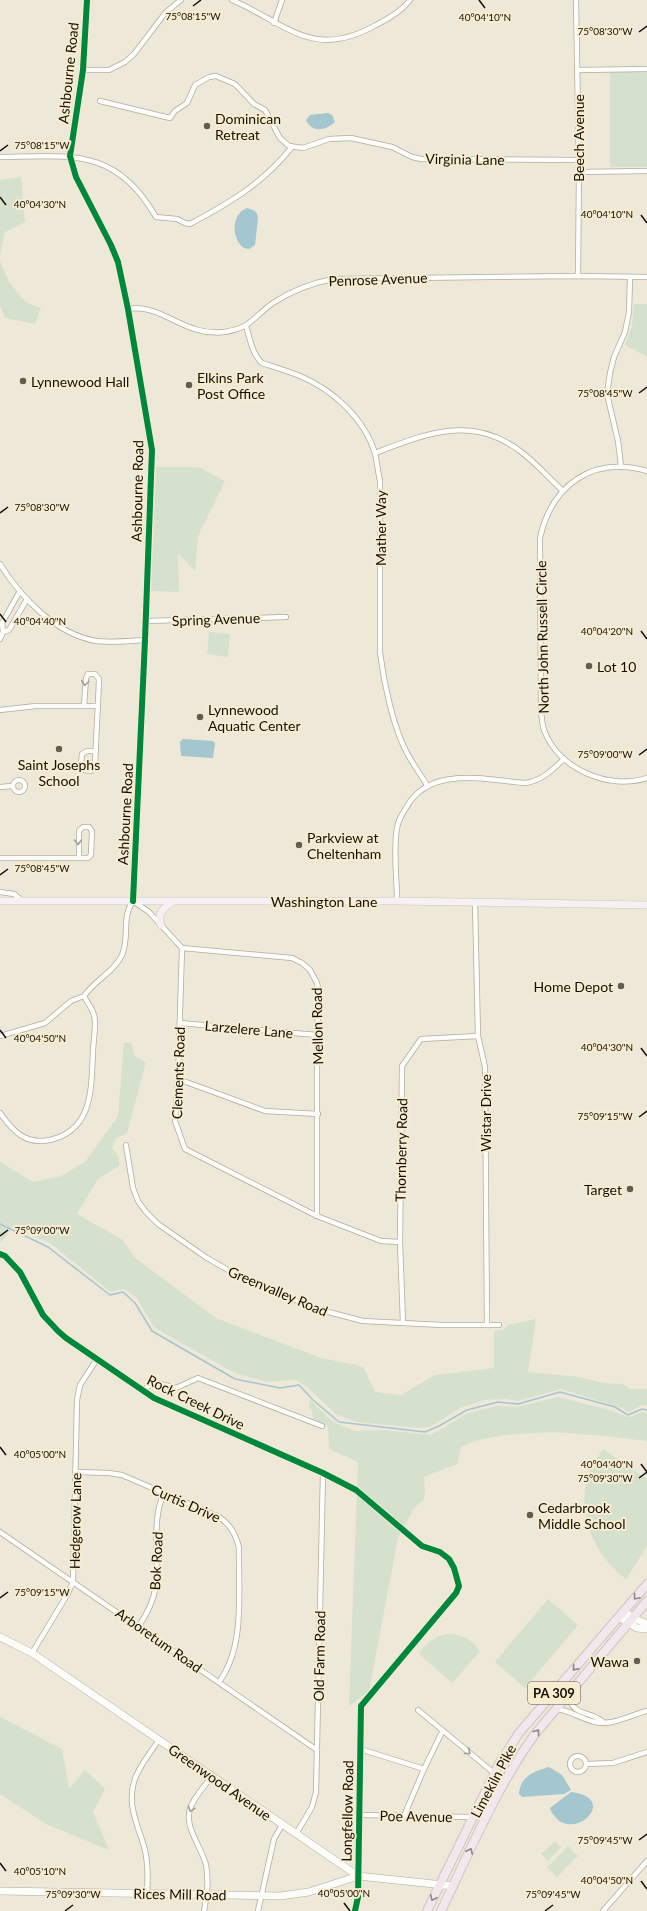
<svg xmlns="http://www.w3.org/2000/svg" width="647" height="1911" viewBox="0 0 647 1911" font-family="Lato,sans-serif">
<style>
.green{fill:#d5e1cc}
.water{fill:#a4c6ce}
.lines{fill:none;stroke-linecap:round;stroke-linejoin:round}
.stream{stroke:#a4c6ce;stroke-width:1.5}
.street-casing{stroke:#b0aca0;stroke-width:6}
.secondary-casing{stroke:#b0aca0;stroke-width:8}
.primary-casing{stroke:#cac7c0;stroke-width:8}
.highway-casing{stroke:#cac7c0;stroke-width:10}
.street{stroke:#fcfcf9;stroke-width:4.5}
.secondary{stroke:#fcfcf9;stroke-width:7}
.primary{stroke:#f6f0f2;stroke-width:7}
.highway{stroke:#f2e7ec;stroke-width:8}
.cycleway-casing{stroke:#f7ecd0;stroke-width:8}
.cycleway{stroke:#00873e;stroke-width:6}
.oneway{stroke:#9f9e98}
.oneway2{stroke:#8e8685}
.ticks{fill:none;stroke:#141007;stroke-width:1.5}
.poi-dot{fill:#605c50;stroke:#f7ecd0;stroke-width:1.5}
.labels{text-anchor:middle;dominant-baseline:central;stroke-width:4;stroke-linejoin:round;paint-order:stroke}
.shield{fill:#f7ecd0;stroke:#585243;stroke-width:1}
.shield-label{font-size:13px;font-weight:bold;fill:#141007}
.street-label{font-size:14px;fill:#141007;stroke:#f7ecd0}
.poi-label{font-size:14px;fill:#141007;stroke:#f7ecd0;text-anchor:start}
.ticks-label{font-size:10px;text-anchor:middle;fill:#141007;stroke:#f7ecd0;stroke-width:4;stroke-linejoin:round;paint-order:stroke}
</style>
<rect width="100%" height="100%" fill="#eee8d9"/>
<g class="green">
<rect x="610" y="72" width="37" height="95"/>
<path d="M21 177 25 222 5 232 0 256V180Z"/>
<path d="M0 261 9 282 25 302 41 308 35 324 5 318 0 305Z"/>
<path d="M634 304H647V358L646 356 625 345 632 326Z"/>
<path d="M156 467H198L225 481 198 536 195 571 178 553 179 592 151 591Z"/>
<path d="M209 632 230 634 228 657 207 654Z"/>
<path d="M124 1043H131L135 1056 146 1062 127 1133 116 1138 112 1147 119 1157V1166L98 1179 77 1214 123 1240 134 1257 216 1318 321 1358 357 1365 364 1368 375 1392 401 1395 435 1375 494 1368V1331L503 1330 508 1325 536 1319 528 1372 580 1377 603 1383 623 1384 630 1389H647V1405H642L629 1412 622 1408 561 1389 518 1401 507 1399 484 1400 460 1408 430 1427 419 1428 356 1422 336 1414 307 1387 296 1380 267 1382 235 1373 181 1343 154 1327 136 1297 124 1289 111 1292 50 1243 13 1227 0 1243V1162L33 1182 61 1176 85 1162 118 1116Z"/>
<path d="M558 1397 610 1410 625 1416 630 1417 642 1412 647 1413V1441C597 1435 552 1428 502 1436 487 1438 474 1440 461 1447L457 1464 424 1477 425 1491 423 1501 414 1508 398 1538 369 1691 349 1706 358 1462 329 1449 328 1427 313 1419 312 1411 309 1408 310 1400 333 1422 355 1431 383 1430 431 1435 468 1413 497 1406 517 1407Z"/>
<path d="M603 1449 647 1479V1546L626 1579C595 1557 576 1513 588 1476 591 1466 598 1457 603 1449Z"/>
<path d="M548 1599 578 1625 525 1688 495 1662Z"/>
<path d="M448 1634C462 1634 472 1640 480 1651L452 1683 419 1654C426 1642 435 1636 448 1634Z"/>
<path d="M0 1717 62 1749 69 1789 85 1770 105 1789 93 1812 109 1850 46 1824 0 1794Z"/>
<path d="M555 1841 561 1847 548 1861 541 1854Z"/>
<path d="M568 1846 578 1856 557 1877 547 1867Z"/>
</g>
<g class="water">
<path d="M328 113 332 115 335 122C325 131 312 133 306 120L310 115Z"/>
<path d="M247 208C254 210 257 211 258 218L255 245 249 249 244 248C231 239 231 214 247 208Z"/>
<path d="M183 739 213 741 215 743 213 758 181 756 180 742Z"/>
<path d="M549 1767 562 1775 571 1790 564 1794 522 1797 519 1794C520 1776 535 1771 549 1767Z"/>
<path d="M571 1792C619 1798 577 1840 556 1818 553 1814 551 1812 550 1808Z"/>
</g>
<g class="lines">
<path class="stream" d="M0 1224 48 1247 110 1295 123 1292 135 1303 152 1331 235 1379 280 1388 299 1385 313 1400 339 1422 425 1432 439 1426 467 1410 498 1402 518 1404 560 1392 615 1407 628 1415 642 1409 647 1410"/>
<g class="street-casing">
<g id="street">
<path d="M87 0 83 70 70 156 76 177 111 245 118 262 128 309 152 450 145 640 133 901"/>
<path d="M232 0C286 23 312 61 376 25 388 19 402 11 410 0"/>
<path d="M576 0 579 172 578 276"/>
<path d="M274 23 282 0"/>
<path d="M83 70H109L125 62 134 54 166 12 181 0"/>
<path d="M578 70 647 69"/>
<path d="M100 101 170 118 175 111 187 103 195 85 209 77 216 76 235 84 254 104 265 110 280 138 289 146 303 148 329 139 351 138 392 147 412 157 421 159 579 160"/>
<path d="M0 157C71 156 116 147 156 217L177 219 185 223 190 224C231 202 262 184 292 147"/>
<path d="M579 172 647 171"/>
<path d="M128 309C162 303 184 337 224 332 252 328 253 317 273 303 291 291 312 283 333 279L578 276 647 277"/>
<path d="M246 326C250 338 252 354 262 363 274 367 287 371 300 376 333 390 364 418 375 453 377 462 378 472 380 481V653C384 683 393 727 407 753 413 764 420 774 427 785"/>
<path d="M375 453C425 434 471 414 520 451 535 462 548 477 562 490"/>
<path d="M621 466 618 441 607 394 610 373 614 357 625 332 629 312 630 278"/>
<path d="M647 471C593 456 552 484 540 538L541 712C542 718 542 724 544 730 559 770 609 790 647 778"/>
<path d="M0 564C21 598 56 634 96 641 112 643 130 641 145 640"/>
<path d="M146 621 286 617"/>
<path d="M3 632 9 630 27 599"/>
<path d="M0 639 3 632 2 623 20 591"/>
<path d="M84 706 86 678 88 674H95L99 679C98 708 96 738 95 767L91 771 84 770 81 764 82 754 87 751H96"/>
<path d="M0 710 36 706H97"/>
<circle cx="19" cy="786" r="6"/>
<path d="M0 787 12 786"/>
<path d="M0 858H88L91 855 92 831 89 827H83L79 831V858"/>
<path d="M0 892 14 894 23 901"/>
<path d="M133 901 149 912 182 948 178 1079 175 1121 185 1149 317 1216 381 1241 400 1242"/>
<path d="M397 901C397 877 393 851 397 828 398 821 402 814 406 808 429 765 486 780 526 783 543 780 552 770 564 759"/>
<path d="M475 902 478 1036 485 1067 487 1325"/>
<path d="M182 948 292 958 302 963 310 970 317 983 319 992 317 1035V1216"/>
<path d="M180 1023 317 1035"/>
<path d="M0 1036 45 1023 71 1001 84 996"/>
<path d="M178 1079 265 1111 318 1114"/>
<path d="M0 1113C13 1131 25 1145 50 1140 94 1130 91 1087 93 1052 93 1041 97 1025 94 1015 92 1008 87 1002 84 996 95 980 114 972 122 955 130 937 121 918 133 901"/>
<path d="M126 1145 133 1188 138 1201 146 1212 158 1224 207 1258 244 1279 317 1309 363 1321 442 1325H499"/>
<path d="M0 1254 5 1256 20 1272 43 1315 58 1331 66 1338 154 1398 323 1473 356 1490 422 1546 440 1552 449 1559 454 1568 459 1586 456 1593 361 1706 358 1897 355 1911"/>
<path d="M403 1323 400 1242 402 1066 421 1039 478 1036"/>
<path d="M143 1391 153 1382 176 1388 198 1378 322 1426"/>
<path d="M76 1472 109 1473 122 1475 217 1516C230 1523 236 1534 239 1548 238 1591 246 1645 219 1682"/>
<path d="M0 1532 317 1750"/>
<path d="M139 1626C146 1615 153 1603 155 1590 161 1559 150 1522 164 1493"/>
<path d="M32 1653 67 1595 73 1582 77 1400 80 1385 97 1359"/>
<path d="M568 1695C574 1718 589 1710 602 1721"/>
<path d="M556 1709C570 1710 581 1719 595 1722 613 1726 630 1715 647 1711"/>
<path d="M418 1710 494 1773"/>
<path d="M360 1749 424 1769"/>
<circle cx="578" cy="1764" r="8"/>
<path d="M586 1764 613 1763 647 1752"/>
<path d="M359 1815 473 1817"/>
<path d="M404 1816 424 1769 442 1732"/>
<path d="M296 1834 312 1807 316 1792 323 1473"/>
<path d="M147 1893C148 1879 148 1864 145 1850 138 1824 125 1804 136 1776 142 1763 151 1751 159 1740"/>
<path d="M204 1911C207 1895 209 1881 206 1865 202 1847 184 1828 190 1809 193 1798 205 1786 212 1776"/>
<path d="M258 1911 274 1839 282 1825"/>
<path d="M603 1911 647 1861"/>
</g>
</g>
<g class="secondary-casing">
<g id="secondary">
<path d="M624 1611 633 1618 647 1624"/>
<path d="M619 1617 637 1628 647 1629"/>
<path d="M0 1637 32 1653 358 1876 453 1886"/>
<path d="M0 1891 280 1896 309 1892 358 1876"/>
</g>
</g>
<g class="primary-casing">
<g id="primary">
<path d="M0 901H397L647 905"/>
<path d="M161 925C157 912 163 909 173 901"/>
</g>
</g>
<g class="highway-casing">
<g id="highway">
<path d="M427 1911 499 1764 519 1733 647 1584"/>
<path d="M441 1911C470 1851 496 1788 535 1734L647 1601"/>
</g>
</g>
<use href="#street" class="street"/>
<use href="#secondary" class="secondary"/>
<use href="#primary" class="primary"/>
<use href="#highway" class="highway"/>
<g class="cycleway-casing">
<g id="cycleway">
<path d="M87 0 83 70 70 156 76 177 111 245 118 262 128 309 152 450 145 640 133 901"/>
<path d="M0 1254 5 1256 20 1272 43 1315 58 1331 66 1338 154 1398 323 1473 356 1490 422 1546 440 1552 449 1559 454 1568 459 1586 456 1593 361 1706 358 1897 355 1911"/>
</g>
</g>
<use href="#cycleway" class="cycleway"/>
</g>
<defs><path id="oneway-chevron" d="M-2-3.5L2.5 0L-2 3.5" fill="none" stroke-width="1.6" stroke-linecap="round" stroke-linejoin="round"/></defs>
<g class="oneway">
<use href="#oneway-chevron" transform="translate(85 683) rotate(97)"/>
<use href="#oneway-chevron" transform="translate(78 842) rotate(89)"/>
<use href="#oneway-chevron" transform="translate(468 1752) rotate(38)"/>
<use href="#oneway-chevron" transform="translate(191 1809) rotate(111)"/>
</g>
<g class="oneway2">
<use href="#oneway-chevron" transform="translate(636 1597) rotate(130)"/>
<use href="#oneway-chevron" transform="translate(575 1668) rotate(131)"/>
<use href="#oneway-chevron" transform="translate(537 1732) rotate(-52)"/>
<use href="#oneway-chevron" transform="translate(470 1851) rotate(-65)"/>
<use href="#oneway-chevron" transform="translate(433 1898) rotate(116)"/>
</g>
<path class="ticks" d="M479 0 485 8M193 6 201 0M639 32 647 26M0 151 8 145M0 197 6 205M641 215 647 223M639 393 647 387M0 513 8 507M0 614 6 622M641 631 647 639M639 755 647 749M0 875 8 869M0 1030 6 1038M641 1048 647 1056M639 1117 647 1111M0 1236 8 1230M0 1447 6 1455M641 1464 647 1472M639 1478 647 1472M0 1598 8 1592M639 1840 647 1834M0 1863 6 1871M641 1881 647 1889M344 1903 350 1911M65 1911 73 1905M545 1911 553 1905"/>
<g class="poi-dot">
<circle cx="207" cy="126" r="4"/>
<circle cx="23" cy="381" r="4"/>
<circle cx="189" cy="385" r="4"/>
<circle cx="589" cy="666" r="4"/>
<circle cx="200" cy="717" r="4"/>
<circle cx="59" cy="749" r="4"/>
<circle cx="299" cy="845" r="4"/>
<circle cx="621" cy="986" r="4"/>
<circle cx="630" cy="1189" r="4"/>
<circle cx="530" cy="1515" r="4"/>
<circle cx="637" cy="1661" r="4"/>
</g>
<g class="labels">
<rect class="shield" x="528" y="1682" width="52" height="22" rx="3"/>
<g class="shield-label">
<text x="554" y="1693">PA 309</text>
</g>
<g class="street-label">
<text transform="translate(68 73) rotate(-84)">Ashbourne Road</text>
<text transform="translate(578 138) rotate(-90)">Beech Avenue</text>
<text transform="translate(465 159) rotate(1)">Virginia Lane</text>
<text transform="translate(378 279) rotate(-2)">Penrose Avenue</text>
<text transform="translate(137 491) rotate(-89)">Ashbourne Road</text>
<text transform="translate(380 528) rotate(-90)">Mather Way</text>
<text transform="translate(216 619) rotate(-2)">Spring Avenue</text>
<text transform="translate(542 637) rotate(-91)">North John Russell Circle</text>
<text transform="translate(125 814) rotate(-87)">Ashbourne Road</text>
<text x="324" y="901">Washington Lane</text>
<text transform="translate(317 1026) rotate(-91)">Mellon Road</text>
<text transform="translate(249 1029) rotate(5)">Larzelere Lane</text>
<text transform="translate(178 1073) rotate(-88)">Clements Road</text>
<text transform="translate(485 1113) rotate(-90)">Wistar Drive</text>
<text transform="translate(401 1150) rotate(-89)">Thornberry Road</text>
<text transform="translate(278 1291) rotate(23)">Greenvalley Road</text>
<text transform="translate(196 1402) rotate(26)">Rock Creek Drive</text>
<text transform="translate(186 1503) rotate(24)">Curtis Drive</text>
<text transform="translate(75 1521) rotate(-89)">Hedgerow Lane</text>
<text transform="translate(156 1561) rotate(-87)">Bok Road</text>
<text transform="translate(159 1640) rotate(35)">Arboretum Road</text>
<text transform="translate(319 1656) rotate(-89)">Old Farm Road</text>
<text transform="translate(493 1781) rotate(-62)">Limekiln Pike</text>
<text transform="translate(220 1782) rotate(35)">Greenwood Avenue</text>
<text transform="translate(347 1811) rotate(-89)">Longfellow Road</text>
<text transform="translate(416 1816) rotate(1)">Poe Avenue</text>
<text transform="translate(180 1894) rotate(1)">Rices Mill Road</text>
</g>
<g class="poi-label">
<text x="215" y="118">Dominican<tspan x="215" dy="16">Retreat</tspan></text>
<text x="197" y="377">Elkins Park<tspan x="197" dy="16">Post Office</tspan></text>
<text x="31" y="381">Lynnewood Hall</text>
<text x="597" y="666">Lot 10</text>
<text x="208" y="709">Lynnewood<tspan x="208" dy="16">Aquatic Center</tspan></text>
<text x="59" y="764" text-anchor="middle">Saint Josephs<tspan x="59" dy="16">School</tspan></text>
<text x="307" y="837">Parkview at<tspan x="307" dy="16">Cheltenham</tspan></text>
<text x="613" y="986" text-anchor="end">Home Depot</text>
<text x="622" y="1189" text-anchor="end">Target</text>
<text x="538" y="1507">Cedarbrook<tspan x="538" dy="16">Middle School</tspan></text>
<text x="629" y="1661" text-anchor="end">Wawa</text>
</g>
</g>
<g class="ticks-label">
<text x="193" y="20">75°08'15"W</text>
<text x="485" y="21">40°04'10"N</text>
<text x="605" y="35">75°08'30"W</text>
<text x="42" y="149">75°08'15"W</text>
<text x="40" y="208">40°04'30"N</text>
<text x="607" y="218">40°04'10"N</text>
<text x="605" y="397">75°08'45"W</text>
<text x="42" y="511">75°08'30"W</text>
<text x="40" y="625">40°04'40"N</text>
<text x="607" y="635">40°04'20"N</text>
<text x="605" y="758">75°09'00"W</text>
<text x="42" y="872">75°08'45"W</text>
<text x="40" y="1042">40°04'50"N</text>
<text x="607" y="1051">40°04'30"N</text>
<text x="605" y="1120">75°09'15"W</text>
<text x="42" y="1234">75°09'00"W</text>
<text x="40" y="1458">40°05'00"N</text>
<text x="607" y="1468">40°04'40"N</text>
<text x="605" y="1482">75°09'30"W</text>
<text x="42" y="1596">75°09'15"W</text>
<text x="605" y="1844">75°09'45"W</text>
<text x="40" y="1875">40°05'10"N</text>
<text x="607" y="1884">40°04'50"N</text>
<text x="344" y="1897">40°05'00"N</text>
<text x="73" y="1898">75°09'30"W</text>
<text x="553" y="1898">75°09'45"W</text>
</g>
</svg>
